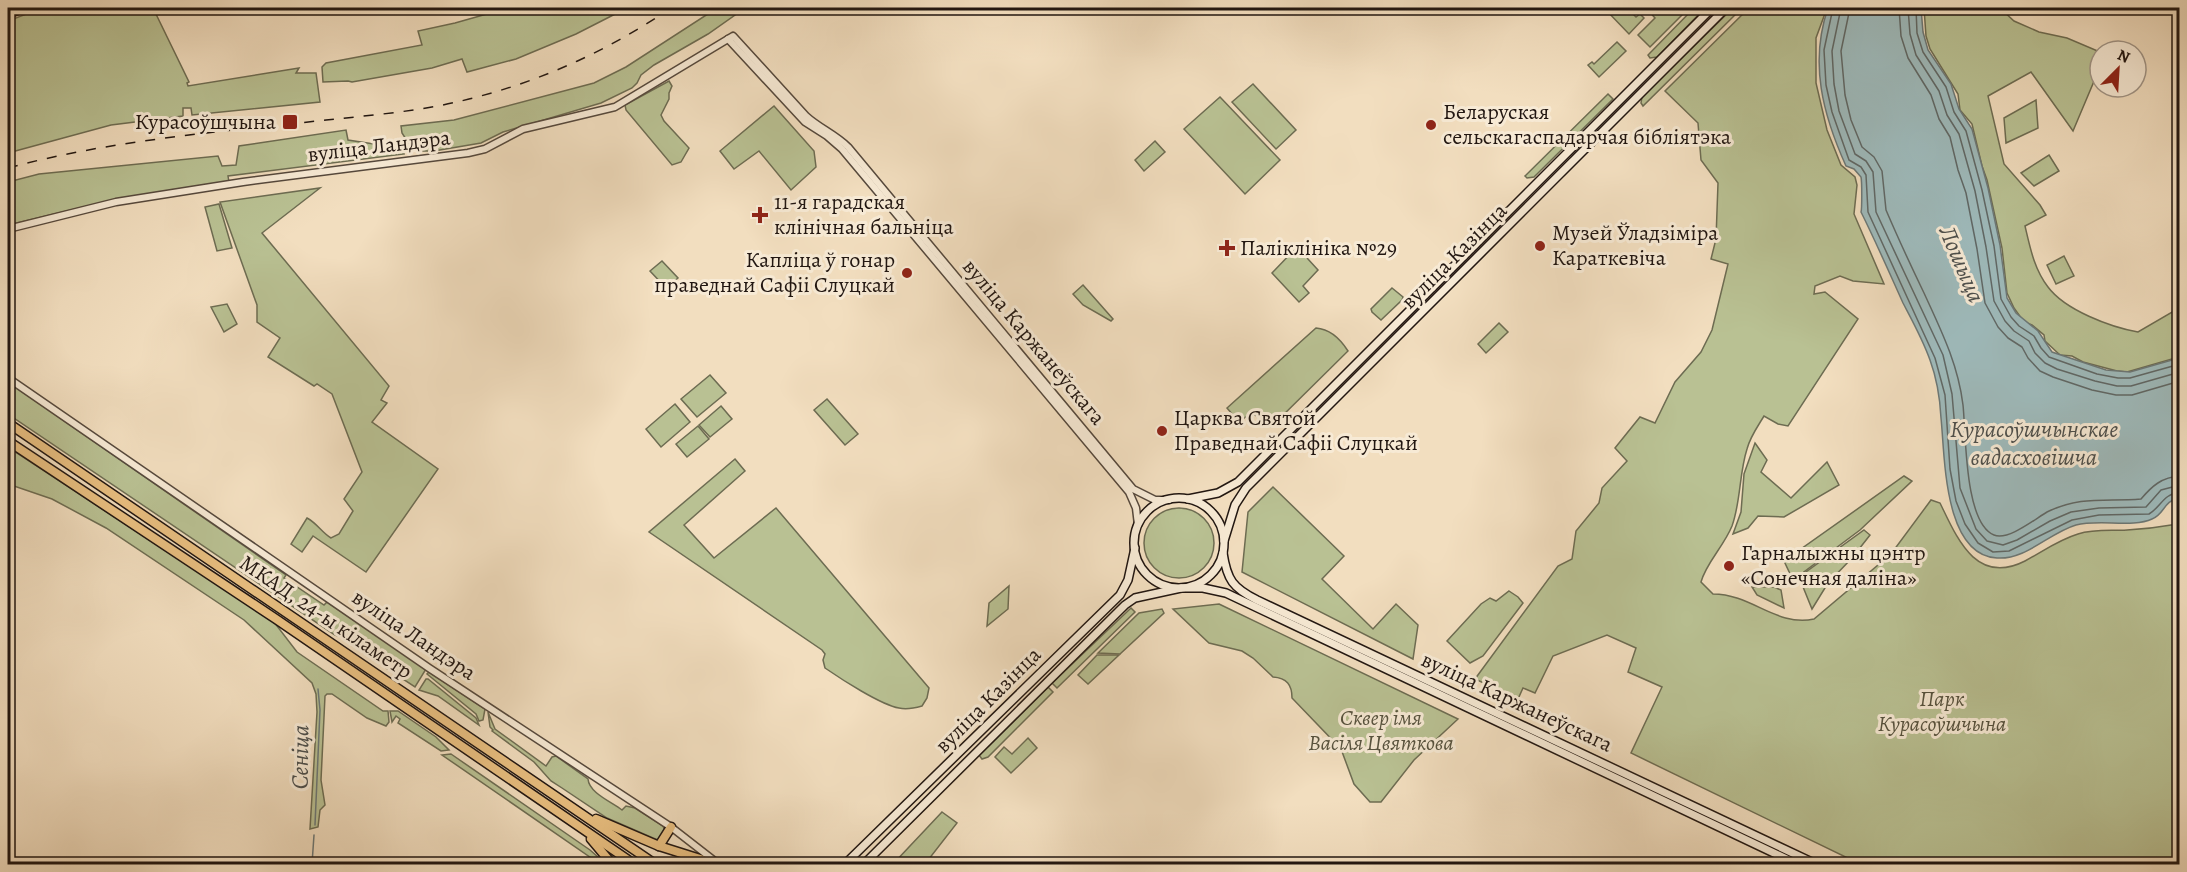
<svg xmlns="http://www.w3.org/2000/svg" width="2187" height="872" viewBox="0 0 2187 872" font-family="Alegreya,serif">
<style>
.green{fill:#b9c193;stroke:#6d6c52;stroke-width:1.5}
.water{fill:#9ebabb;stroke:#6c7877;stroke-width:1.5}
.lines{fill:none;stroke-linecap:round;stroke-linejoin:round}
.shore{stroke:#606866;stroke-width:1.5}
.stream{stroke:#6c7877;stroke-width:1.5}
.tertiary-casing{stroke:#55483c;stroke-width:9}
.secondary-casing{stroke:#211611;stroke-width:10}
.trunk-casing{stroke:#211611;stroke-width:11}
.tertiary{stroke:#f7ead5;stroke-width:6}
.secondary{stroke:#f7ead5;stroke-width:7}
.trunk{stroke:#e9bf80;stroke-width:8}
.rail{stroke:#211611;stroke-width:1.5;stroke-dasharray:10 10;stroke-linecap:butt}
.poi-dot{fill:#8f2418;stroke:#f7ead5;stroke-width:2}
.labels{text-anchor:middle;dominant-baseline:central;stroke-width:6;stroke-linejoin:round;paint-order:stroke}
.poi-label{font-size:22px;fill:#211611;stroke:#f7ead5;text-anchor:start}
.street-label{font-size:22px;fill:#211611;stroke:#f7ead5}
.park-label{font-size:22px;font-style:italic;fill:#56523e;stroke:#f7ead5}
.water-label{font-size:24px;font-style:italic;fill:#4d4f4c;stroke:#f7ead5}
</style>
<rect width="100%" height="100%" fill="#f2debf"/>
<filter id="stains"><feTurbulence type="fractalNoise" baseFrequency=".00333" numOctaves="4"/><feColorMatrix values="0 0 0 0 .2 0 0 0 0 .09 0 0 0 0 .02 0 0 0 .5 -.17"/></filter>
<radialGradient id="worn" r=".72"><stop offset=".6" stop-color="#630" stop-opacity="0"/><stop offset="1" stop-color="#630" stop-opacity=".3"/></radialGradient>
<g class="green">
<path d="M42 8H153L189 82 187 83 188 86 299 68 296 73H316L320 102 192 115 191 108H183V116L111 125 8 153V21Z"/>
<path d="M508 8H627L576 34 516 59 467 72 462 59 432 68 352 82 348 81 323 82 322 67 326 63 422 45 418 31 455 23Z"/>
<path d="M717 8H745L708 34 654 65 641 75 637 83 632 88 601 103 503 132 481 143 434 151H415L411 147 402 133 401 126 454 120 594 83 626 67Z"/>
<path d="M1604 8H1627L1636 17 1640 14 1644 18 1629 34Z"/>
<path d="M1646 8H1689L1650 47 1638 35 1655 18Z"/>
<path d="M1694 8H1705L1657 57 1650 58 1648 55Z"/>
<path d="M1733 8H1742L1643 106 1641 103 1642 97Z"/>
<path d="M1749 8H1827L1816 38V83L1827 130 1841 165 1855 177 1857 185 1854 214 1884 284 1853 281 1840 276 1815 286 1814 294 1825 292 1858 319 1788 426 1778 424 1764 416C1758 426 1750 437 1747 449 1739 474 1741 501 1732 526 1724 546 1706 563 1701 582L1713 594C1752 594 1776 627 1814 619L1891 554 1931 500 1940 503C1957 538 1976 586 2025 561 2042 552 2058 540 2078 534 2094 529 2110 531 2127 530 2144 529 2161 527 2178 524L2179 521V864H1860L1631 753 1662 687 1628 672 1636 648 1607 635 1553 656 1535 693 1523 688 1518 699 1475 679 1558 566 1572 559 1576 531 1599 503 1602 488 1627 461 1615 448 1640 417 1655 423 1675 382 1701 352 1712 330 1728 264 1711 259 1716 239 1718 183 1701 160 1698 123 1665 91Z"/>
<path d="M1924 8H2000L2014 21 2039 32 2067 38 2100 52V67L2073 131 2031 72 1988 96 2004 164 2040 205 2046 215 2025 226C2030 247 2034 269 2048 287 2065 310 2110 327 2138 332L2179 308V357L2127 372 2117 371 2083 362 2072 356 2060 355 2045 341 2044 335 2032 325 2024 322 2014 308 2007 293 2002 248 1987 180 1982 166 1972 124 1960 110 1958 94 1930 49 1926 36Z"/>
<path d="M1617 42 1626 51 1599 77 1588 65 1592 62 1594 64Z"/>
<path d="M669 81 672 86 669 93V99L661 115 664 121 689 148 681 162 672 165 626 110 625 105Z"/>
<path d="M1253 84 1296 130 1276 149 1232 102Z"/>
<path d="M1608 94 1613 99 1534 177 1527 178 1525 176Z"/>
<path d="M1220 97 1280 160 1245 194 1184 129Z"/>
<path d="M2036 100 2038 128 2006 143 2004 118Z"/>
<path d="M774 106 814 151 816 167 791 190 759 151 734 169 720 151Z"/>
<path d="M346 130 348 140 374 144 397 141 404 154 228 176 229 182 117 199 8 225V182L39 174 218 156 222 166 236 165 239 146Z"/>
<path d="M1155 141 1165 152 1144 171 1135 160Z"/>
<path d="M2049 155 2059 171 2034 186 2021 173Z"/>
<path d="M320 188 262 233 389 386 381 400 387 403 372 422 438 469 366 572 313 536 302 552 291 544 307 518C318 524 321 532 331 538L339 534 353 511 344 499 362 472 332 394 317 384 314 386 268 357 280 338 257 322V305L220 202Z"/>
<path d="M219 204 232 248 217 251 205 207Z"/>
<path d="M1297 247 1318 270 1303 286 1309 293 1299 302 1272 273Z"/>
<path d="M2064 256 2074 276 2056 284 2047 265Z"/>
<path d="M662 261 678 278 666 288 650 271Z"/>
<path d="M1083 285 1113 319 1111 321 1083 305 1073 294Z"/>
<path d="M1392 288 1403 297 1402 300 1381 320 1372 312 1371 309Z"/>
<path d="M227 304 237 324 224 332 211 307Z"/>
<path d="M1499 323 1508 332 1486 353 1478 344Z"/>
<path d="M1316 328C1330 329 1341 340 1348 351L1271 427 1255 415 1247 416 1239 422 1227 408Z"/>
<path d="M710 375 726 393 697 417 681 399Z"/>
<path d="M8 382 286 575 284 578 324 605 327 602 426 669 415 687 383 666 375 656 354 641 335 635 8 414Z"/>
<path d="M827 399 858 434 845 445 814 410Z"/>
<path d="M675 404 690 422 661 447 646 429Z"/>
<path d="M721 406 732 419 710 437 699 425Z"/>
<path d="M698 426 709 439 687 457 676 444Z"/>
<path d="M1755 443 1767 460 1761 472 1791 498 1827 462 1839 485 1784 517 1758 516 1748 528 1733 534 1741 512 1744 474Z"/>
<path d="M8 447 274 622 297 652 383 711H388L389 722 386 726 367 718 332 694H327L325 696 321 780 325 805 320 810 318 827 310 829 317 712 316 694 312 683 244 620 106 528 52 499 8 484Z"/>
<path d="M735 459 745 471 684 525 714 558 776 508 929 688 927 698 922 706C915 708 907 710 899 708 881 705 841 679 825 668L823 660 825 654 822 650 649 532Z"/>
<path d="M1904 476 1912 481 1860 530 1793 580 1784 561Z"/>
<path d="M1273 487 1344 556 1322 579 1373 629 1396 604 1418 625 1413 659 1242 572 1248 512Z"/>
<circle cx="1179" cy="543" r="35"/>
<path d="M1864 530 1870 535 1852 558 1828 583 1812 609 1799 577Z"/>
<path d="M1009 586 1008 609 987 626 989 603Z"/>
<path d="M1752 587H1774L1781 590 1784 608 1757 595Z"/>
<path d="M1509 591 1518 597 1523 603 1483 656 1470 663 1447 641 1481 604 1490 598 1496 601Z"/>
<path d="M1219 604 1458 719 1414 760 1381 802H1370L1354 784 1341 749 1292 698C1292 685 1287 678 1273 677L1253 658 1242 651 1209 643 1173 609Z"/>
<path d="M1131 608 1135 612 1057 688 1052 683Z"/>
<path d="M1162 609 1164 613 1120 654 1098 653 1139 613Z"/>
<path d="M1097 655H1119L1088 684 1078 675Z"/>
<path d="M429 672 485 709 483 720 479 721 476 714 427 674Z"/>
<path d="M426 679H428L476 718 479 725 438 696 419 690Z"/>
<path d="M1048 687 1053 692 988 757 982 759 979 755Z"/>
<path d="M390 711H398L436 737 449 750 441 751 398 723 400 719 396 716 392 722Z"/>
<path d="M488 712 495 729 546 766 552 757 556 756 588 779C589 793 612 802 622 810L626 806 635 808 663 826 665 831 663 837 658 840 653 838 607 818 562 788 551 781 534 762 492 731 493 730 490 727Z"/>
<path d="M1028 738 1037 748 1011 773 995 757 1004 747 1012 754Z"/>
<path d="M451 754 590 850 606 864H600L442 755Z"/>
<path d="M942 812 957 823 925 864H893Z"/>
</g>
<path class="water" d="M1828 8H1921L1923 32 1928 50 1951 84 1959 109 1972 129 1988 188 2000 245 2007 298 2016 313 2038 331 2052 352 2106 370 2130 372 2179 358V498C2163 501 2165 514 2152 519 2133 528 2099 519 2076 525 2049 533 2026 560 1997 558 1943 555 1945 455 1941 418 1940 398 1937 379 1930 360 1923 340 1913 322 1903 303 1889 272 1876 242 1861 212 1862 210 1862 181 1861 177L1854 169 1846 166C1823 115 1809 63 1828 8Z"/>
<g class="lines">
<g class="shore">
<path d="M1833 8 1824 50 1826 85 1832 112 1849 160 1861 167 1866 175 1868 212 1935 358 1945 395 1950 469 1956 501 1965 524 1978 543 1993 552 2009 551 2072 520 2099 515 2149 514C2161 507 2163 494 2180 492"/>
<path d="M1841 8 1832 51 1834 84 1839 111 1855 154 1866 161 1873 172 1876 212 1943 355 1952 394 1960 488 1976 529 1987 541 2003 545 2017 540 2050 521 2071 512 2099 508 2146 507 2161 490 2180 485"/>
<path d="M1850 8 1841 51 1845 95 1851 120 1862 147 1874 157 1882 171 1886 210C1898 238 1911 266 1924 293 1941 330 1958 364 1963 405 1966 432 1964 523 1994 535 2008 541 2035 519 2047 512 2082 495 2106 502 2141 499 2152 486 2162 477 2180 476"/>
<path d="M1899 8 1901 36 1908 58 1931 95 1939 119 1950 137 1958 170 1966 193 1977 249 1985 303 1998 327 2008 338 2022 347 2028 358 2040 371 2053 377 2092 390 2116 395H2132L2180 381"/>
<path d="M1908 8 1910 34 1916 55 1939 91 1947 115 1959 134 1975 191 1986 247 1994 301 2005 321 2014 331 2029 341 2035 353 2045 363 2057 369 2095 381 2117 386H2131L2180 372"/>
<path d="M1916 8 1917 33 1923 52 1946 87 1954 112 1966 131 1982 190 1994 246 2001 299 2011 317 2019 326 2034 336 2041 348 2049 357 2097 374 2118 378H2130L2180 364"/>
</g>
<g class="stream">
<path d="M315 825 320 710 318 689"/>
<path d="M312 864 314 835"/>
</g>
<g class="tertiary-casing">
<g id="tertiary">
<path d="M728 39 805 122 827 136 842 149 1129 492 1136 508 1138 525"/>
<path d="M8 229 116 202 243 182 468 153 485 149 523 129 615 107 733 36 806 116C819 128 835 134 848 147L1133 489 1155 500H1169"/>
<path d="M8 378 429 668 671 827 716 862"/>
</g>
</g>
<g class="secondary-casing">
<g id="secondary">
<path d="M8 14 25 8"/>
<circle cx="1179" cy="543" r="45"/>
<path d="M1188 499 1218 493 1238 482 1712 8"/>
<path d="M1224 541 1235 505 1246 488 1726 8"/>
<path d="M1223 553C1227 580 1233 588 1257 600L1816 864"/>
<path d="M1182 588H1203L1226 593 1797 864"/>
<path d="M845 864 1120 595 1128 580 1135 548"/>
<path d="M864 864 1125 605 1135 598 1181 588"/>
</g>
</g>
<g class="trunk-casing">
<g id="trunk">
<path d="M8 423 655 864"/>
<path d="M8 441 276 619 634 864"/>
<path d="M596 819 659 846 716 864"/>
<path d="M591 839 612 864"/>
<path d="M659 846 671 827"/>
</g>
</g>
<use href="#tertiary" class="tertiary"/>
<use href="#secondary" class="secondary"/>
<use href="#trunk" class="trunk"/>
<path class="rail" d="M8 168C111 140 219 132 326 120 373 115 423 111 469 99 542 81 609 50 671 8"/>
</g>
<g class="poi-dot">
<rect x="282" y="114" width="16" height="16" rx="3"/>
<circle cx="1431" cy="125" r="6"/>
<path d="M757 206h6v6h6v6h-6v6h-6v-6h-6v-6h6z"/>
<circle cx="1540" cy="246" r="6"/>
<path d="M1224 239h6v6h6v6h-6v6h-6v-6h-6v-6h6z"/>
<circle cx="907" cy="273" r="6"/>
<circle cx="1162" cy="431" r="6"/>
<circle cx="1729" cy="566" r="6"/>
</g>
<g class="labels">
<g class="poi-label">
<text x="1443" y="112">Беларуская<tspan x="1443" dy="25">сельскагаспадарчая бібліятэка</tspan></text>
<text x="276" y="122" text-anchor="end">Курасоўшчына</text>
<text x="774" y="202">11-я гарадская<tspan x="774" dy="25">клінічная бальніца</tspan></text>
<text x="1552" y="233">Музей Ўладзіміра<tspan x="1552" dy="25">Караткевіча</tspan></text>
<text x="1240" y="248">Паліклініка №29</text>
<text x="895" y="260" text-anchor="end">Капліца ў гонар<tspan x="895" dy="25">праведнай Сафіі Слуцкай</tspan></text>
<text x="1174" y="418">Царква Святой<tspan x="1174" dy="25">Праведнай Сафіі Слуцкай</tspan></text>
<text x="1741" y="553">Гарналыжны цэнтр<tspan x="1741" dy="25">«Сонечная даліна»</tspan></text>
</g>
<g class="street-label">
<text transform="translate(379 146) rotate(-7)">вуліца Ландэра</text>
<text transform="translate(1454 256) rotate(-45)">вуліца Казінца</text>
<text transform="translate(1034 342) rotate(50)">вуліца Каржанеўскага</text>
<text transform="translate(326 617) rotate(34)">МКАД, 24-ы кіламетр</text>
<text transform="translate(414 635) rotate(34)">вуліца Ландэра</text>
<text transform="translate(988 700) rotate(-45)">вуліца Казінца</text>
<text transform="translate(1517 702) rotate(25)">вуліца Каржанеўскага</text>
</g>
<g class="park-label">
<text x="1942" y="699">Парк<tspan x="1942" dy="25">Курасоўшчына</tspan></text>
<text x="1381" y="718">Сквер імя<tspan x="1381" dy="25">Васіля Цвяткова</tspan></text>
</g>
<g class="water-label">
<text transform="translate(1962 264) rotate(67)">Лошыца</text>
<text x="2034" y="429">Курасоўшчынскае<tspan x="2034" dy="28">вадасховішча</tspan></text>
<text transform="translate(300 757) rotate(-89)">Сеніца</text>
</g>
</g>
<rect width="2187" height="872" fill="none" stroke="#f2debf" stroke-width="30"/>
<rect x="9" y="9" width="2169" height="854" fill="none" stroke="#211611" stroke-width="3"/>
<rect x="15" y="15" width="2157" height="842" fill="none" stroke="#211611" stroke-width="1.5"/>
<g transform="translate(2118 69) rotate(24)"><circle r="28" fill="#f7ead5" stroke="#a19587" stroke-width="1.5"/>
<path d="M0-4.5L10 22L0 15L-10 22Z" fill="#8f2418"/>
<text y="-9" font-size="16" font-weight="bold" text-anchor="middle" fill="#211611">N</text>
</g>
<rect width="100%" height="100%" filter="url(#stains)"/>
<rect width="100%" height="100%" fill="url(#worn)"/>
</svg>
